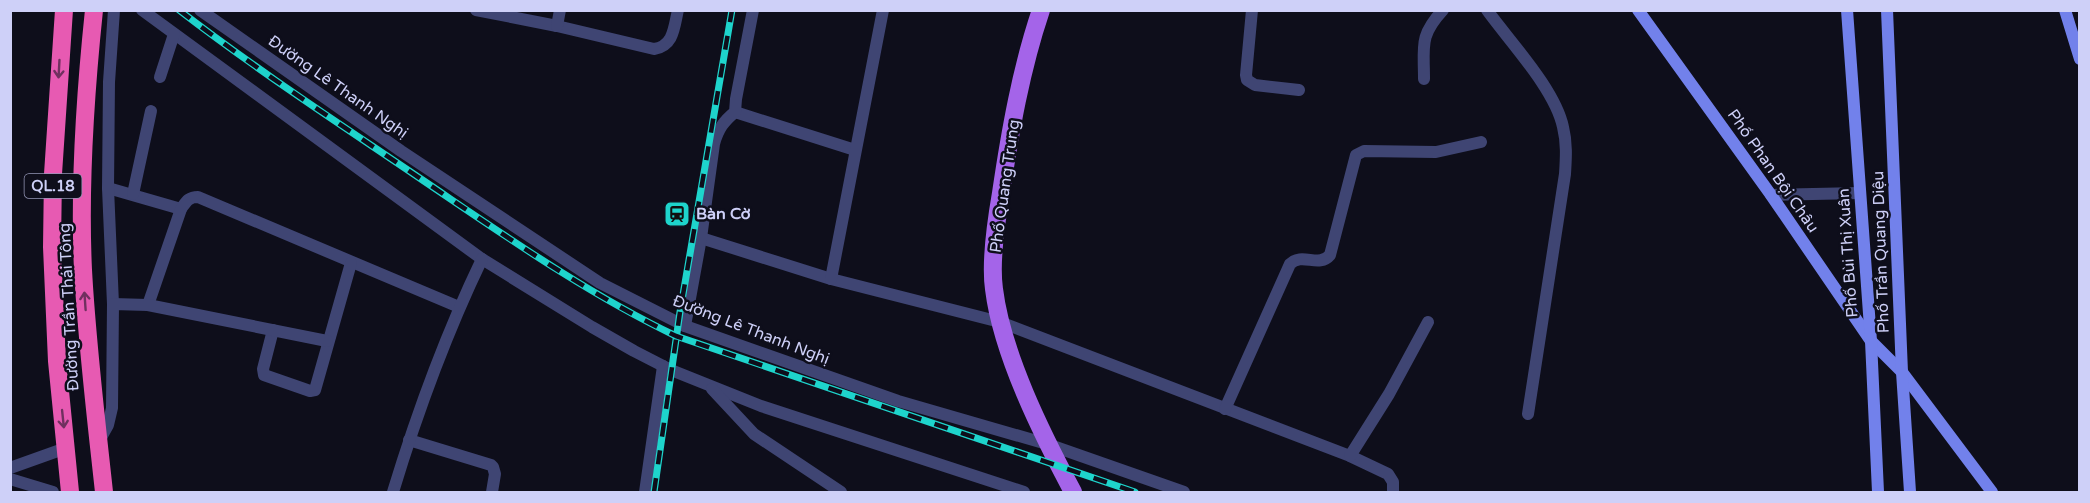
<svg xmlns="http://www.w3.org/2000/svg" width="2090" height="503" viewBox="0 0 2090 503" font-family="'Varela Round',sans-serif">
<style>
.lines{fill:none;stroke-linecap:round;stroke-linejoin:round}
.street{stroke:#3f4573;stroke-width:12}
.secondary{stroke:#7281eb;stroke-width:12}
.primary{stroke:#a464e9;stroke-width:18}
.highway{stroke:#e75ab2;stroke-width:18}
.rail-casing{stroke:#1ed4cc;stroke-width:7}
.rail{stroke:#0e0e1b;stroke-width:4.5;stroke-dasharray:14;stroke-linecap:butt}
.oneway{stroke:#70305f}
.labels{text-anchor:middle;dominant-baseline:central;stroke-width:5;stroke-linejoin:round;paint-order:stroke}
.shield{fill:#0e0e1b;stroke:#9496b6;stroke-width:1.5}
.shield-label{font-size:15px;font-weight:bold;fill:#ced0f8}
.street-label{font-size:16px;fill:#ced0f8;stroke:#0e0e1b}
.poi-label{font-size:16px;font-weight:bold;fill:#ced0f8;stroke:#0e0e1b;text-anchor:start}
</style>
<rect width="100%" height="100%" fill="#0e0e1b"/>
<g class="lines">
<g class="street">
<path d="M142 10 482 259 592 327 634 351 671 370 761 406 1024 492"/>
<path d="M200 10 401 151 600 283 685 326 898 401 1047 444 1184 492"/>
<path d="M476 10 557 26 654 49C674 46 674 27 678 10"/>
<path d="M1252 10 1246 75 1247 80 1255 85 1299 90"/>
<path d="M1487 10C1510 42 1555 89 1563 127 1567 143 1566 158 1565 174L1528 414"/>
<path d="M557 26 560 10"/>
<path d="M160 77 174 34"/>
<path d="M1424 79C1424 46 1419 36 1443 10"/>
<path d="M735 112 855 150"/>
<path d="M108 188 181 209"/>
<path d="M133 194 151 111"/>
<path d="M1771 195 1860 193"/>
<path d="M701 238 831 279 1000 322 1350 456 1388 474 1393 482V492"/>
<path d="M831 279 883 10"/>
<path d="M113 304 108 188 109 82 114 10"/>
<path d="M148 305 181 209C186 202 188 197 198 197L459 307"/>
<path d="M685 326 701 238 714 144C718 129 724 121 735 112L736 99 753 10"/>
<path d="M273 330 263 369 264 375 310 391 315 390 351 263"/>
<path d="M712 389 754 434 841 492"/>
<path d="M1225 409 1290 264C1302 252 1319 268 1330 255L1356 155 1364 151 1436 152 1481 142"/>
<path d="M409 440 491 465 493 467 495 474 492 492"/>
<path d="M99 441 108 425 112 408 113 304 148 305 327 341"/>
<path d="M1350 456 1389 394 1428 322"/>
<path d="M10 468 66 448"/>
<path d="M10 479 53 492"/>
<path d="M393 492C417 413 446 334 482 259"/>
<path d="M645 492 663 366"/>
</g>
<g class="secondary">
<path d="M1638 10 1771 195 1871 341 1902 372 1992 492"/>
<path d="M1847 10 1871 341 1878 492"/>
<path d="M1887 10 1902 372 1910 492"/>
<path d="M2065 10 2080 59"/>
</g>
<path class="primary" d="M1041 10C1021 69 1010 132 1001 193 996 222 990 261 994 289 1002 354 1042 434 1073 492"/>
<g class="highway">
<path d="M64 10 53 174 52 247 57 361 70 492"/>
<path d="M94 10C85 96 79 184 83 270 87 344 96 418 104 492"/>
</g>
<g class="rail-casing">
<g id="rail">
<path d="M179 10C257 70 340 124 421 179 504 235 586 293 676 336L1135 492"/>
<path d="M654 492 680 312 732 10"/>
</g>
</g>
<use href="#rail" class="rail"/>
</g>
<defs><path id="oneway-shaft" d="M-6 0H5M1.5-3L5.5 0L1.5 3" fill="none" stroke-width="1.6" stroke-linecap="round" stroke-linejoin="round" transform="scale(1.5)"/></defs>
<g class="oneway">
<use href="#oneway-shaft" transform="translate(59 69) rotate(93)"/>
<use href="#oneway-shaft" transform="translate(85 301) rotate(-94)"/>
<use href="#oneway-shaft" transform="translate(63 419) rotate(84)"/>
</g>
<defs>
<g id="station-square" transform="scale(1.35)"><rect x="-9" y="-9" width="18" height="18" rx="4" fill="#1ed4cc" stroke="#0e0e1b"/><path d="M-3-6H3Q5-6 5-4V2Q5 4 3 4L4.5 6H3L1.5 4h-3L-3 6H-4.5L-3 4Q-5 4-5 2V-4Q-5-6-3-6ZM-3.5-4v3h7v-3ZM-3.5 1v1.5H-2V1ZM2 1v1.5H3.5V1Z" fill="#111"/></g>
</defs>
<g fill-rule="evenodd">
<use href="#station-square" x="677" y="214"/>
</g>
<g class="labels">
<rect class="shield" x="24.5" y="174" width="57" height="24" rx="4.5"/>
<g class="shield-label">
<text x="53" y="186">QL.18</text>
</g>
<g class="street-label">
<text transform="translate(338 87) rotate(35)">Đường Lê Thanh Nghị</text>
<text transform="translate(1773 171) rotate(55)">Phố Phan Bội Châu</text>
<text transform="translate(1005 186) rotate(-82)">Phố Quang Trung</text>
<text transform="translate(1881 252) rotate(-92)">Phố Trần Quang Diệu</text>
<text transform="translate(1848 253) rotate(-94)">Phố Bùi Thị Xuân</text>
<text transform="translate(69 307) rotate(-93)">Đường Trần Thái Tông</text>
<text transform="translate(751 330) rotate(21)">Đường Lê Thanh Nghị</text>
</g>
<g class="poi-label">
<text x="696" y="214">Bàn Cờ</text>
</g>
</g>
<rect width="2090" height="503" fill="none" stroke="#ced0f8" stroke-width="24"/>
</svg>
